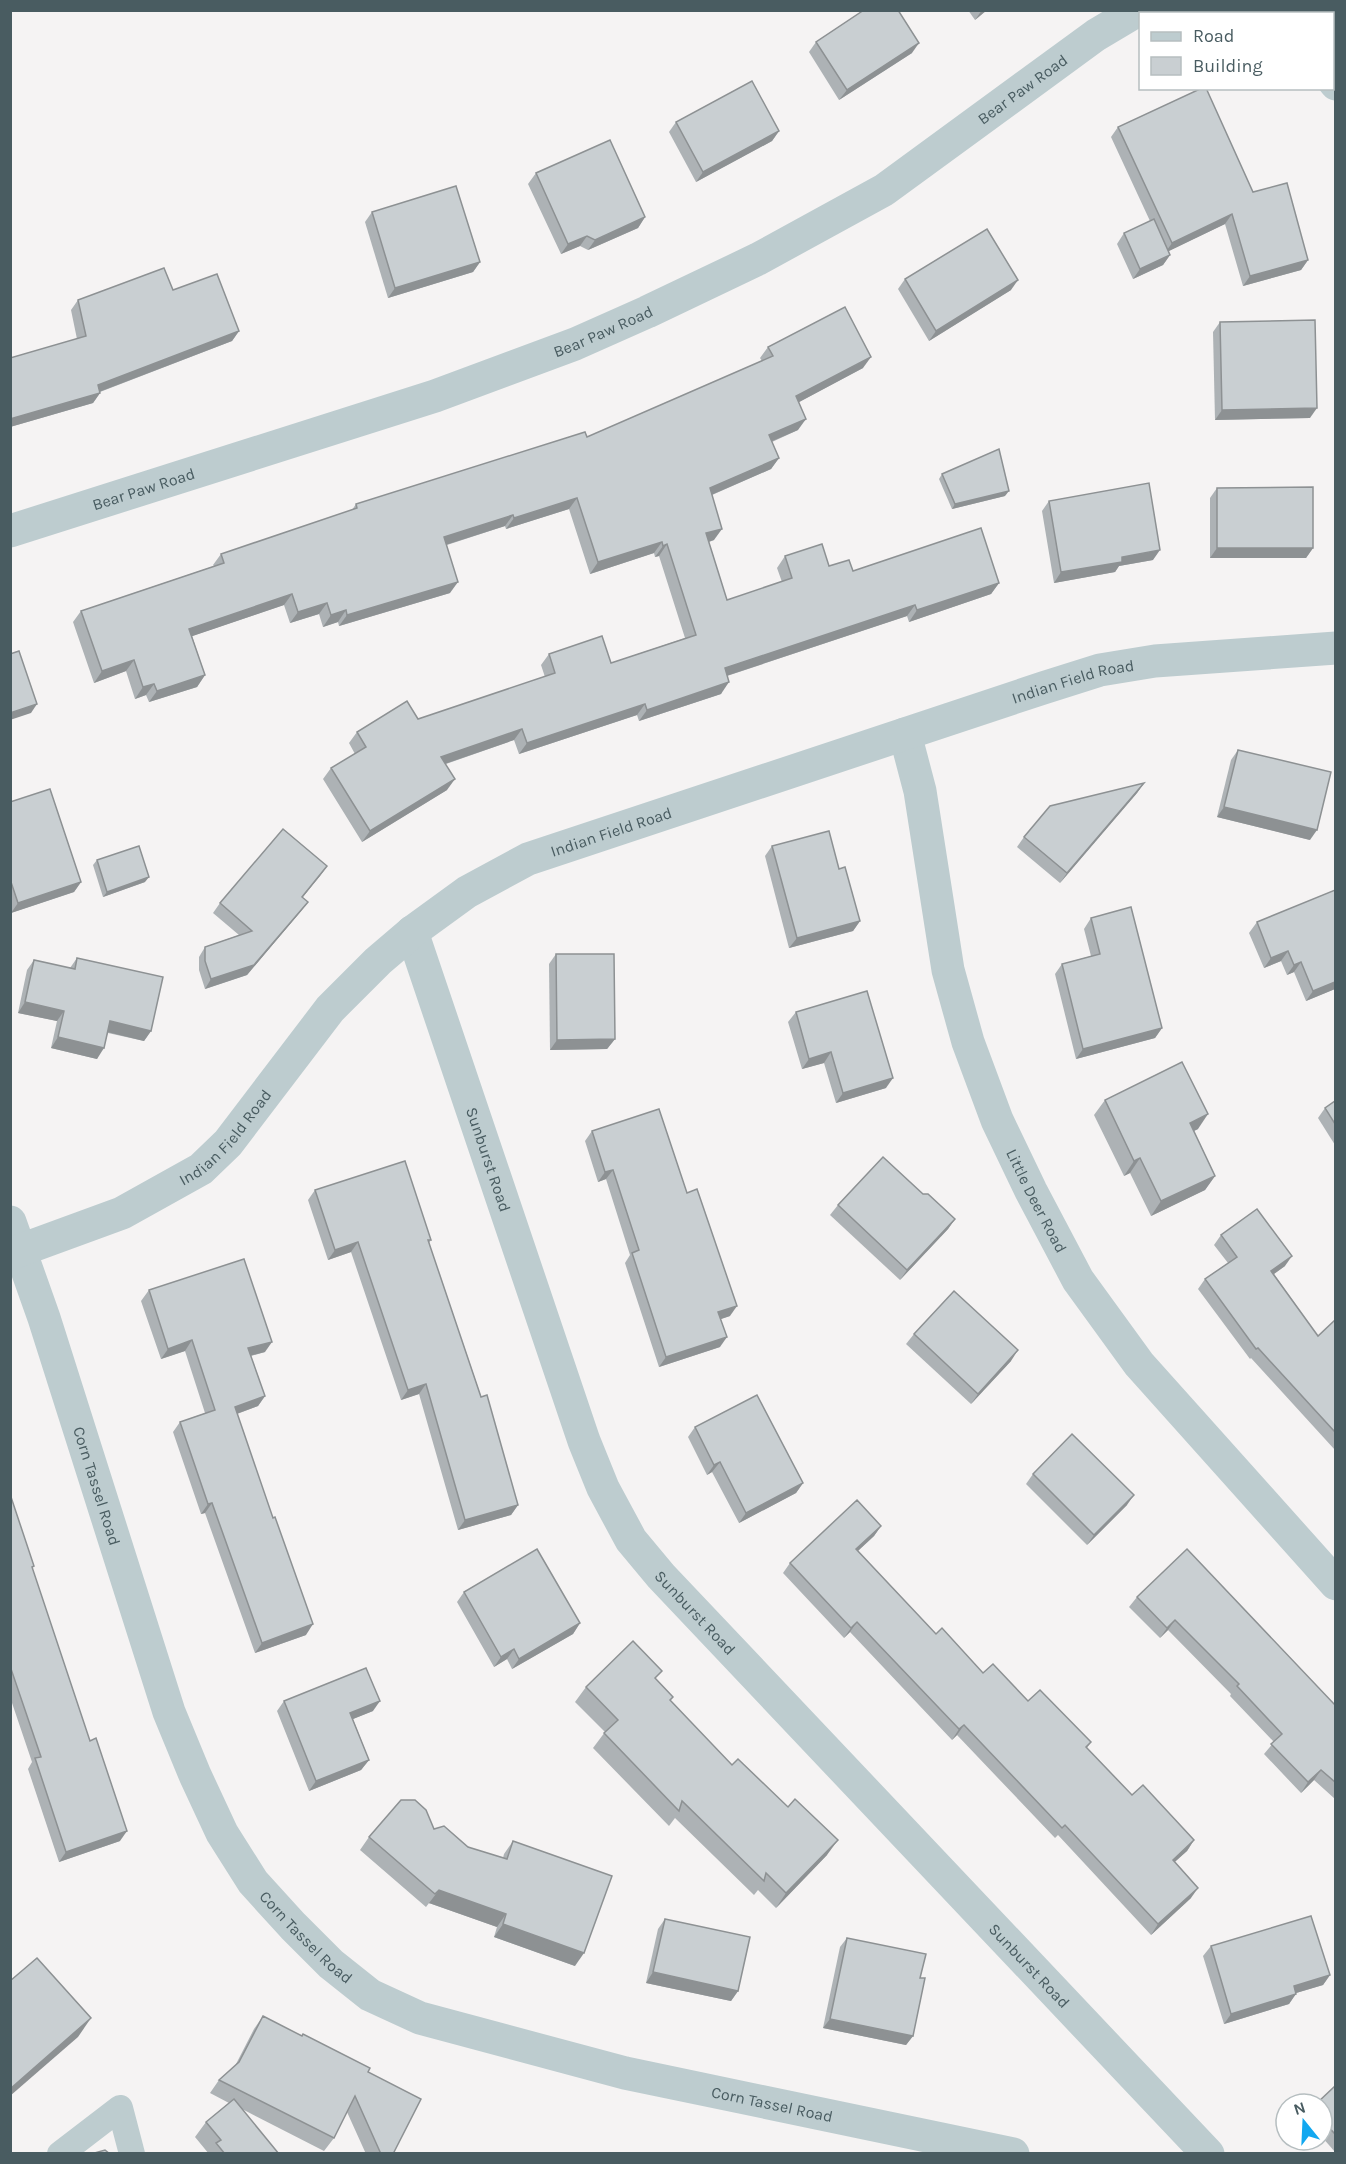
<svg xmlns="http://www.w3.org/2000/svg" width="1346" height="2164" viewBox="0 0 1346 2164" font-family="Karla,sans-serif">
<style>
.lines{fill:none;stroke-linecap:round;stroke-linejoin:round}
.lane{stroke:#bdcccf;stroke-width:26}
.street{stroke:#bdcccf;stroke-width:33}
.wall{fill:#adb2b5}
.shaded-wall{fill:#8d9193}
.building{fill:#c9cfd2;stroke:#8d9193;stroke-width:1.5}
.labels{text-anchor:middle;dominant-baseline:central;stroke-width:5;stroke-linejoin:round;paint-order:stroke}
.street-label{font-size:16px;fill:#495c61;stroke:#fff}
</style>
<rect width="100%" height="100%" fill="#f5f3f3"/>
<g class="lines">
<path class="lane" d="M60 2154 120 2108 132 2154"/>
<g class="street">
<path d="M1260 10 1266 14"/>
<path d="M1332 79 1336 84"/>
<path id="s1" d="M10 531 435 396 575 344 647 312 758 259 884 190 1096 35 1138 10"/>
<path id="s2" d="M905 734 920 791 948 970 968 1042 997 1120 1031 1191 1078 1280 1139 1364 1336 1584"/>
<path id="s3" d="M412 932 584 1441 603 1488 631 1540 661 1576 1208 2154"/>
<path id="s4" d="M10 1222 44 1318 169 1712 195 1775 222 1833 253 1882 293 1926 331 1964 370 1995 420 2018 625 2073 1013 2154"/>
<path id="s5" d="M10 1254 122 1213 201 1169 228 1143 330 1009 378 961 412 932 467 892 528 859 1043 688 1100 670 1155 661 1336 648"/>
</g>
</g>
<g class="wall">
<path d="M968 10H987L975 20Z"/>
<path d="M816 42 912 53 839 100 809 52Z"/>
<path d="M676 122 779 131 772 141 696 182 669 132Z"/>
<path d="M1118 127 1253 192 1308 260 1301 270 1243 286 1225 224 1168 251 1170 255 1163 265 1133 279 1117 244 1124 233 1150 221 1111 137Z"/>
<path d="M536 173 645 217 638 228 588 250 580 246 561 254 528 184Z"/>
<path d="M372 212 480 262 473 272 388 298 365 222Z"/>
<path d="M905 279 1011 290 929 341 898 289Z"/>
<path d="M173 290 239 331 232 341 100 392V393L93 403 10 427V358L77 339 71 310 78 300Z"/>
<path d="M1220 322 1310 418 1215 420 1213 332Z"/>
<path d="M768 347 863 368 799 402 798 430 772 442 779 458 771 469 712 495 714 540 709 542 727 600 782 582 777 568 785 556 853 571 999 583 991 594 909 622 907 616 727 676 721 694 639 721 637 715 519 754 514 740 446 764 447 790 362 842 323 779 331 768 355 754 349 743 357 732 418 719 545 677 541 665 549 654 611 663 685 638 659 556 655 557 654 553 590 574 569 509 506 529 505 526 447 545 450 593 339 626 338 622 323 627 319 614 290 623 284 605 192 636 205 675 197 687 149 702 146 695 135 699 126 671 94 683 73 622 81 611 214 566 213 565 221 554 352 510 356 504 587 437 762 361 760 358Z"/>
<path d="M942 474 1005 496 952 509 939 479Z"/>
<path d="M1217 488 1313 548 1306 558H1210V498Z"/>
<path d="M1049 501 1153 560 1119 566 1115 572 1054 583 1042 511Z"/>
<path d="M1238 750 1310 840 1217 817 1231 760Z"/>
<path d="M1144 783 1137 793 1060 883 1017 847 1024 837Z"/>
<path d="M10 802 81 882 74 892 11 913Z"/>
<path d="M772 846 839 869 860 921 853 931 789 948 765 856Z"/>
<path d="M97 860 145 882 103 897 93 865Z"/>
<path d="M327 866 303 897 301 911 247 975 205 989 199 970V957L205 947 239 935 213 913 220 903Z"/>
<path d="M1335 890V989L1306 1001 1294 972 1287 975 1281 961 1264 968 1249 933 1257 922Z"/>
<path d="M1091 918 1162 1028 1155 1038 1076 1059 1055 974 1062 964 1091 956 1084 929Z"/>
<path d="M556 954 615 1039 607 1049 550 1050 549 964Z"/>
<path d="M77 958 151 1031 144 1041 108 1033 97 1059 51 1048 57 1021 18 1013 27 970 34 960 70 968Z"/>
<path d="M796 1012 886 1088 836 1103 824 1063 802 1069 788 1022Z"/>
<path d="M1105 1100 1198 1129 1194 1131 1215 1176 1205 1190 1151 1216 1130 1173 1124 1176 1094 1115Z"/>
<path d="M1335 1101V1145L1318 1118 1325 1108Z"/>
<path d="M592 1131 687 1193 730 1316 721 1319 720 1347 659 1367 625 1263 630 1255 606 1179 598 1182 585 1141Z"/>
<path d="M315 1190 431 1240 429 1243 518 1505 511 1515 458 1530 419 1394 401 1400 351 1252 328 1260 308 1200Z"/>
<path d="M923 1194 955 1219 948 1229 900 1280 830 1215 838 1205Z"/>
<path d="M1221 1235 1285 1266 1274 1274 1318 1336 1335 1320V1450L1251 1358 1250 1359 1198 1289 1205 1279 1228 1263 1214 1245Z"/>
<path d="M149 1290 265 1352 251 1356 265 1396 258 1406 237 1414 306 1635 255 1653 205 1513 201 1514 173 1432 180 1422 205 1413 185 1351 161 1359 141 1301Z"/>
<path d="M914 1334 1011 1361 971 1404 906 1344Z"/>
<path d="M695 1427 803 1483 796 1493 739 1523 712 1472 707 1475 688 1437Z"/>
<path d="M1033 1474 1127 1505 1087 1545 1026 1484Z"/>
<path d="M10 1494 32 1569 120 1841 59 1862 28 1769 32 1762 10 1697Z"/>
<path d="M881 1526 874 1536 858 1551 936 1634 983 1673 1091 1742 1087 1748 1132 1795 1194 1840 1187 1851 1174 1862 1191 1898 1151 1935 1058 1835 1055 1838 957 1735 952 1740 850 1632 844 1638 783 1573 790 1563Z"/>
<path d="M464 1592 580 1623 573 1634 512 1669 507 1659 494 1667 457 1602Z"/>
<path d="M1137 1597 1335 1705V1799L1314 1780 1301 1793 1264 1754 1274 1742 1230 1696 1231 1694 1168 1630 1160 1638 1129 1607Z"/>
<path d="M656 1679 673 1697 670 1701 732 1765 827 1855 776 1908 758 1890 754 1895 675 1818 669 1826 593 1748 605 1732 575 1702 586 1687Z"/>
<path d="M284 1701 373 1711 353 1719 369 1760 361 1770 309 1791 277 1711Z"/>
<path d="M434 1829 468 1847 503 1858 504 1854 513 1841 575 1966 494 1937 497 1927 429 1903 426 1907 360 1850 369 1837Z"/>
<path d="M665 1919 738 1991 731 2001 646 1983 658 1929Z"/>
<path d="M847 1938 920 1978 913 2036 906 2045 823 2028 840 1947Z"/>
<path d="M1211 1946 1330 1975 1323 1985 1296 1993 1289 2004 1224 2024 1203 1956Z"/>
<path d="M263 2016 368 2072 393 2154H366L347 2112 334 2138 324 2151 242 2109 279 2154H209L195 2137 206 2122 229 2103 210 2093 219 2080 235 2066 254 2029Z"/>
<path d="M1335 2086V2152L1322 2137V2104Z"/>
</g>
<g class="shaded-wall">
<path d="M982 10H987L975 20Z"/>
<path d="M919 43 912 53 839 100 847 90Z"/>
<path d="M779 131 772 141 696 182 703 172Z"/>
<path d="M1232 214 1225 224 1165 253 1172 243Z"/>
<path d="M645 217 638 228 588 250 595 240Z"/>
<path d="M587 236 580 246 561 254 568 244Z"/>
<path d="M1170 255 1163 265 1133 279 1140 269Z"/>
<path d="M1308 260 1301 270 1243 286 1250 276Z"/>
<path d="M480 262 473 272 388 298 395 288Z"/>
<path d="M1018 280 1011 290 929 341 936 331Z"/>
<path d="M239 331 232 341 91 395 98 385Z"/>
<path d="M871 357 863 368 788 408 796 396Z"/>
<path d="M100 393 93 403 10 427V419Z"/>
<path d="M1317 408 1310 418 1215 420 1222 410Z"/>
<path d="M806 419 798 430 761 446 769 435Z"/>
<path d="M779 458 771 469 702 499 710 488Z"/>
<path d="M1009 491 1005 496 952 509 955 504Z"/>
<path d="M577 498 569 509 506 529 514 518Z"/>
<path d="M513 515 505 526 436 548 444 537Z"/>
<path d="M722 529 714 540 698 545 706 533Z"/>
<path d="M662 542 654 553 590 574 598 562Z"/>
<path d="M667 544 659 556 655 557 663 546Z"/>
<path d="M1217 548H1313L1306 558H1210Z"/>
<path d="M1160 550 1153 560 1119 566 1115 572 1054 583 1061 572 1122 557Z"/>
<path d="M458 582 450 593 339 626 347 615Z"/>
<path d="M999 583 991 594 909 622 917 610Z"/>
<path d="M292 594 284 605 181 640 189 629Z"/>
<path d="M327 603 319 614 290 623 298 612Z"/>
<path d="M915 605 907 616 717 679 725 668Z"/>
<path d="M346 610 338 622 323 627 331 615Z"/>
<path d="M134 660 126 671 94 683 102 671Z"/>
<path d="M205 675 197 687 149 702 157 691Z"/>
<path d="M729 682 721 694 639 721 647 710Z"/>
<path d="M154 684 146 695 135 699 143 687Z"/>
<path d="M37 704 31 713 10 720V713Z"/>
<path d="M645 704 637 715 519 754 527 743Z"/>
<path d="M522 729 514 740 433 768 441 757Z"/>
<path d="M455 779 447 790 362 842 370 831Z"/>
<path d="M1144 783 1137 793 1060 883 1067 873Z"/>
<path d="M1224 807 1317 830 1310 840 1217 817Z"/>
<path d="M327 866 320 876 295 906 302 897Z"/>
<path d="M149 877 145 882 103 897 107 892Z"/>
<path d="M81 882 74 892 11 913 18 903Z"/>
<path d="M308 902 301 911 247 975 205 989 211 979Z"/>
<path d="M860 921 853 931 789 948 797 938Z"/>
<path d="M1288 951 1281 961 1264 968 1271 958Z"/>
<path d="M1301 962 1294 972 1287 975 1294 965Z"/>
<path d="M1335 982V989L1306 1001 1313 991Z"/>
<path d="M25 1002 64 1011 57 1021 18 1013Z"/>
<path d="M110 1021 151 1031 144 1041 103 1031Z"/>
<path d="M1162 1028 1155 1038 1076 1059 1083 1049Z"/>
<path d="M58 1037 104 1048 97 1059 51 1048Z"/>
<path d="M615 1039 607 1049 550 1050 557 1040Z"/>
<path d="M831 1052 824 1063 802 1069 809 1059Z"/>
<path d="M893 1078 886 1088 836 1103 843 1093Z"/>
<path d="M1208 1114 1198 1129 1179 1138 1190 1123Z"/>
<path d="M1140 1158 1130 1173 1124 1176 1134 1161Z"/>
<path d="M613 1170 606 1179 598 1182 605 1172Z"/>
<path d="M1215 1176 1205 1190 1151 1216 1161 1201Z"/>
<path d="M955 1219 948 1229 900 1280 907 1270Z"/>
<path d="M358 1242 351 1252 328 1260 335 1250Z"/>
<path d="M1292 1256 1285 1266 1264 1281 1271 1271Z"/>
<path d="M737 1306 730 1316 712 1322 718 1312Z"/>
<path d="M727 1337 720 1347 659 1367 666 1357Z"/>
<path d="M192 1340 185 1351 161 1359 168 1349Z"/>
<path d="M272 1342 265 1352 241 1358 248 1348Z"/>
<path d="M1018 1350 1011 1361 971 1404 978 1394Z"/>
<path d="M426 1384 419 1394 401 1400 408 1390Z"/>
<path d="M265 1396 258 1406 228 1417 235 1407Z"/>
<path d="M720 1462 712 1472 707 1475 714 1465Z"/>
<path d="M803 1483 796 1493 739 1523 746 1513Z"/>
<path d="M1134 1495 1127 1505 1087 1545 1094 1535Z"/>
<path d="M212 1503 205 1513 201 1514 208 1504Z"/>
<path d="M518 1505 511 1515 458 1530 465 1520Z"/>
<path d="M881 1526 874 1536 849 1559 856 1549Z"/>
<path d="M1175 1620 1168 1630 1160 1638 1167 1628Z"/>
<path d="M857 1622 850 1632 844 1638 851 1628Z"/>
<path d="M580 1623 573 1634 512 1669 519 1659Z"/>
<path d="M313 1624 306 1635 255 1653 262 1643Z"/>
<path d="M514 1649 507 1659 494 1667 501 1657Z"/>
<path d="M380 1701 373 1711 343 1723 350 1713Z"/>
<path d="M964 1725 957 1735 952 1740 959 1729Z"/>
<path d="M369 1760 361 1770 309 1791 316 1781Z"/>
<path d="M1321 1770 1314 1780 1301 1793 1308 1782Z"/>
<path d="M127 1831 120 1841 59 1862 66 1852Z"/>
<path d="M838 1840 827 1855 776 1908 786 1893Z"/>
<path d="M1194 1840 1187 1851 1166 1870 1173 1860Z"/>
<path d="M1198 1888 1191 1898 1151 1935 1158 1924Z"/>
<path d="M439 1890 506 1914 497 1927 429 1903 426 1907Z"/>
<path d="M503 1924 584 1953 575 1966 494 1937Z"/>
<path d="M653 1972 738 1991 731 2001 646 1983Z"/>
<path d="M1330 1975 1323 1985 1286 1996 1294 1986Z"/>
<path d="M1296 1994 1289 2004 1224 2024 1231 2014Z"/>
<path d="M91 2018 78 2037 10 2096V2089Z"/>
<path d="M830 2019 913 2036 906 2045 823 2028Z"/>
</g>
<g class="building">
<path d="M864 10H898L919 43 847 90 816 42Z"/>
<path d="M752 81 779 131 703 172 676 122Z"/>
<path d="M1202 88H1206L1253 192 1287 183 1308 260 1250 276 1232 214 1172 243 1118 127Z"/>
<path d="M610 140 645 217 595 240 587 236 568 244 536 173Z"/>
<path d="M456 186 480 262 395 288 372 212Z"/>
<path d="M1154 219 1170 255 1140 269 1124 233Z"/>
<path d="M987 229 1018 280 936 331 905 279Z"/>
<path d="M164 268 173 290 217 274 239 331 98 385 100 393 10 419V358L86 336 78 300Z"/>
<path d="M845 307 871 357 796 396 806 419 769 435 779 458 710 488 722 529 706 533 727 600 792 578 785 556 822 544 829 566 849 560 853 571 981 528 999 583 917 610 915 605 725 668 729 682 647 710 645 704 527 743 522 729 441 757 455 779 370 831 331 768 366 747 357 732 407 701 418 719 555 673 549 654 602 636 611 663 696 635 667 544 663 546 662 542 598 562 577 498 514 518 513 515 444 537 458 582 347 615 346 610 331 615 327 603 298 612 292 594 189 629 205 675 157 691 154 684 143 687 134 660 102 671 81 611 224 563 221 554 357 508 356 504 585 432 587 437 773 356 768 347Z"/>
<path d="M1315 320 1317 408 1222 410 1220 322Z"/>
<path d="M999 449 1009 491 955 504 942 474Z"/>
<path d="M1149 483 1160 550 1122 557V562L1061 572 1049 501Z"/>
<path d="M1313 487V548H1217V488Z"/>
<path d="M19 651 37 704 10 713V654Z"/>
<path d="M1238 750 1331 772 1317 830 1224 807Z"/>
<path d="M1144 783 1067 873 1024 837 1050 806Z"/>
<path d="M50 789 81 882 18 903 10 879V802Z"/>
<path d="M283 829 327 866 302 897 308 902 254 965 211 979 205 961V947L252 931 220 903Z"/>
<path d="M829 831 839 869 845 867 860 921 797 938 772 846Z"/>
<path d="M139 846 149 877 107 892 97 860Z"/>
<path d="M1335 890V982L1313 991 1301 962 1294 965 1288 951 1271 958 1257 922Z"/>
<path d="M1131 907 1162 1028 1083 1049 1062 964 1100 954 1091 918Z"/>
<path d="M556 954H614L615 1039 557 1040Z"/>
<path d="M77 958 163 977 151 1031 110 1021 104 1048 58 1037 64 1011 25 1002 34 960 75 969Z"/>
<path d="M867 991 893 1078 843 1093 831 1052 809 1059 796 1012Z"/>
<path d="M1182 1062 1208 1114 1190 1123 1215 1176 1161 1201 1140 1158 1134 1161 1105 1100Z"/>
<path d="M1335 1101V1124L1325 1108Z"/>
<path d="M659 1109 687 1193 697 1189 737 1306 718 1312 727 1337 666 1357 632 1253 639 1250 613 1170 605 1172 592 1131Z"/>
<path d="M883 1157 923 1194H928L955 1219 907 1270 838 1205Z"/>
<path d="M405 1161 431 1240H428L481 1397 487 1395 518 1505 465 1520 426 1384 408 1390 358 1242 335 1250 315 1190Z"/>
<path d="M1257 1209 1292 1256 1271 1271 1318 1336 1335 1320V1432L1258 1348 1256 1349 1205 1279 1237 1257 1221 1235Z"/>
<path d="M244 1259 272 1342 248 1348 265 1396 235 1407 273 1518 275 1517 313 1624 262 1643 212 1503 208 1504 180 1422 215 1410 192 1340 168 1349 149 1290Z"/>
<path d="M954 1291 1018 1350 978 1394 914 1334Z"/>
<path d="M757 1395 803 1483 746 1513 720 1462 714 1465 695 1427Z"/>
<path d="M1072 1434 1134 1495 1094 1535 1033 1474Z"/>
<path d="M10 1494 34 1566 32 1567 90 1741 96 1738 127 1831 66 1852 35 1758 41 1757 10 1666Z"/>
<path d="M857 1500 881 1526 856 1549 936 1634 942 1628 983 1673 993 1664 1028 1701 1040 1690 1091 1742 1086 1747 1132 1795 1143 1785 1194 1840 1173 1860 1198 1888 1158 1924 1065 1825 1062 1828 964 1725 959 1729 857 1622 851 1628 790 1563Z"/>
<path d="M537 1549 580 1623 519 1659 514 1649 501 1657 464 1592Z"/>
<path d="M1187 1549 1335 1705V1782L1321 1770 1308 1782 1271 1744 1282 1734 1237 1686 1239 1684 1175 1620 1167 1628 1137 1597Z"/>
<path d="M633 1641 662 1671 655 1678 673 1697 670 1700 732 1765 738 1759 788 1807 795 1799 838 1840 786 1893 766 1873 764 1881 682 1801 679 1811 604 1733 618 1720 586 1687Z"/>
<path d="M366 1668 380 1701 350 1713 369 1760 316 1781 284 1701Z"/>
<path d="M401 1800H415L426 1810 434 1829 444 1826 468 1847 507 1859 513 1841 612 1876 584 1953 503 1924 506 1914 439 1890 435 1894 369 1837Z"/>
<path d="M1311 1916 1330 1975 1294 1986 1296 1994 1231 2014 1211 1946Z"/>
<path d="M665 1919 750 1937 738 1991 653 1972Z"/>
<path d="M847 1938 926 1954 920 1978H925L913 2036 830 2019Z"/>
<path d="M37 1958 91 2018 10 2089V1981Z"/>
<path d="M263 2016 302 2036 303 2034 370 2068 368 2072 421 2099 393 2154H381L355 2096 334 2138 219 2080 239 2062Z"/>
<path d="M1335 2086V2134L1322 2120V2104H1316Z"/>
<path d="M234 2099 279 2154H225L216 2143 221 2140 206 2122Z"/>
<path d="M105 2150 110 2154H91Z"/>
</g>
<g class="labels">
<g class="street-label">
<text stroke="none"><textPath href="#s1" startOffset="1112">Bear Paw Road</textPath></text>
<text stroke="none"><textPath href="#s1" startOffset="626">Bear Paw Road</textPath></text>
<text stroke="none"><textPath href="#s1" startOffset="140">Bear Paw Road</textPath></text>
<text stroke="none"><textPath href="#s5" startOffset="1239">Indian Field Road</textPath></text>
<text stroke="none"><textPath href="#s5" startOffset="753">Indian Field Road</textPath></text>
<text stroke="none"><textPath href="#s5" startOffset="249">Indian Field Road</textPath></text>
<text stroke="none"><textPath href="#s3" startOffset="240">Sunburst Road</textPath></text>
<text stroke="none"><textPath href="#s2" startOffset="488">Little Deer Road</textPath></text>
<text stroke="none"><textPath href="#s4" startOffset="278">Corn Tassel Road</textPath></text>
<text stroke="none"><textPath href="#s3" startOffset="744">Sunburst Road</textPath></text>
<text stroke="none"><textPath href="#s4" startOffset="782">Corn Tassel Road</textPath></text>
<text stroke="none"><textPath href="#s3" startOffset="1230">Sunburst Road</textPath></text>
<text stroke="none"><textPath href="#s4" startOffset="1286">Corn Tassel Road</textPath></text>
</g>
</g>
<rect width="1346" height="2164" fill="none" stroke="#495c61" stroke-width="24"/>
<rect x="1139" y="12" width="195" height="78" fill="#ffffff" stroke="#b6bec0" stroke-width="1.5"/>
<rect x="1151" y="32" width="30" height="9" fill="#bdcccf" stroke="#b6bec0" stroke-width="1.5"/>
<text x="1193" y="42" font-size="18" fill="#495c61">Road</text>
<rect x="1151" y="57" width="30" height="18" fill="#c9cfd2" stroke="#b6bec0" stroke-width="1.5"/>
<text x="1193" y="72" font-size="18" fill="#495c61">Building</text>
<g transform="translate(1304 2122) rotate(342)"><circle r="28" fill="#ffffff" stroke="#b6bec0" stroke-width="1.5"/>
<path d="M0-4.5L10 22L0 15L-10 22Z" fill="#12a8f0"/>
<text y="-9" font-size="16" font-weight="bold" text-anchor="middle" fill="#495c61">N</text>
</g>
</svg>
